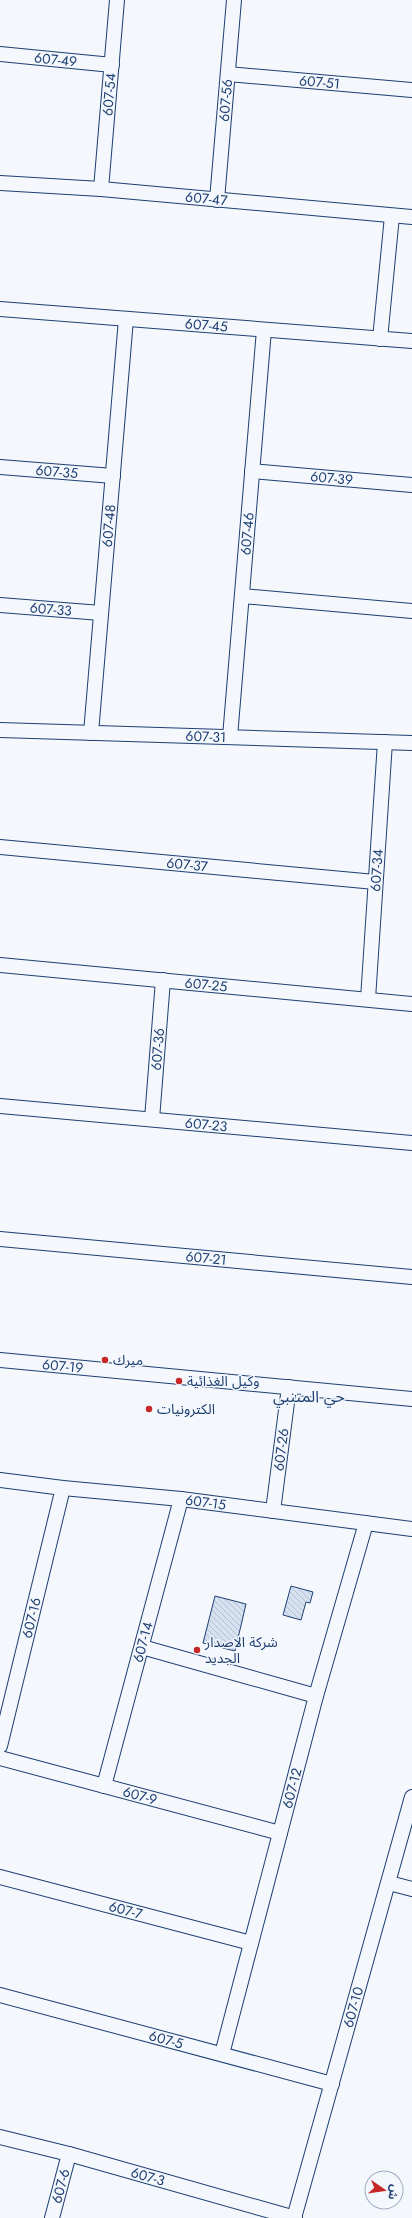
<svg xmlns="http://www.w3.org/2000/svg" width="412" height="2218" viewBox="0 0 412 2218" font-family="Jost,'Noto Sans Arabic',sans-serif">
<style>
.building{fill:url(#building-back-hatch);stroke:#1d3f73}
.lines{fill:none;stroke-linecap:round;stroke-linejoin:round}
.street-casing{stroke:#1d3f73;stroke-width:16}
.street{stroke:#f4f7fb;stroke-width:14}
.poi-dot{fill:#c62828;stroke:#f4f7fb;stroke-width:1.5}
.labels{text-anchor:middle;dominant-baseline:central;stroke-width:3;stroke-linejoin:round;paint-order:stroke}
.street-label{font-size:14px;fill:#1d3f73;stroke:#f4f7fb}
.poi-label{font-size:14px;fill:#1d3f73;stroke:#f4f7fb;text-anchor:start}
.quarter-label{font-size:16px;fill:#1d3f73;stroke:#f4f7fb}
</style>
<defs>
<pattern id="building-back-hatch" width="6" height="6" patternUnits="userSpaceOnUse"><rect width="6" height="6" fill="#d5e0f0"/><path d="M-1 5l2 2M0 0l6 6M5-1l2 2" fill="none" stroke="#b6c1d1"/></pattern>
</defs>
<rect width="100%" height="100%" fill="#f4f7fb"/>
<g class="building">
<path d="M291 1586 313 1592 310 1603 306 1602 301 1620 283 1615Z"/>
<path d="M215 1596 246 1604 235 1651 203 1643Z"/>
</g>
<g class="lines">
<g class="street-casing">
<g id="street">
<path id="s1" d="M0 54 112 65"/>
<path id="s2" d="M228 74 412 90"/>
<path id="s3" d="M0 183 101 189 412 217"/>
<path id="s4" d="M101 189 117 0"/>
<path id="s5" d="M217 200 234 0"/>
<path id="s6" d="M0 309 412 341"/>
<path d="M380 339 392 216"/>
<path id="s7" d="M0 467 113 476"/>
<path id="s8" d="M252 471 412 485"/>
<path d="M242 596 412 611"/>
<path id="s9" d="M0 605 101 613"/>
<path id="s10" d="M0 730 412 743"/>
<path id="s11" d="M91 733 126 319"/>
<path id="s12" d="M230 737 264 330"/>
<path id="s13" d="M0 847 375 882"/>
<path id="s14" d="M0 965 412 1004"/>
<path id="s15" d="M368 999 385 742"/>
<path id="s16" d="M0 1106 412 1143"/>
<path id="s17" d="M152 1119 163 980"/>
<path id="s18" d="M0 1239 412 1277"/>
<path id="s19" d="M0 1360 412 1399"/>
<path id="s20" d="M0 1480 63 1488 181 1499 412 1529"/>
<path id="s21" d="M273 1511 289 1387"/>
<path d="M142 1647 316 1696"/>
<path id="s22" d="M0 1746 63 1488"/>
<path id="s23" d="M0 1758 280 1833"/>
<path id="s24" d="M104 1786 181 1499"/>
<path id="s25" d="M0 1877 251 1943"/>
<path d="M389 1883 412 1889"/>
<path id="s26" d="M0 1995 332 2084"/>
<path id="s27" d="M222 2054 316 1696 366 1523"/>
<path id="s28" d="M0 2137 69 2154 295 2218"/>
<path id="s29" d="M52 2218 69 2154"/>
<path id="s30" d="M294 2218 412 1797"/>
</g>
</g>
<use href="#street" class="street"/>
</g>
<g class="poi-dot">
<circle cx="105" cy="1360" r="4"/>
<circle cx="179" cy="1381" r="4"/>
<circle cx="149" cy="1409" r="4"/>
<circle cx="197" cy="1650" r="4"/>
</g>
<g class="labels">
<g class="street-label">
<text stroke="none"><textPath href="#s1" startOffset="56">607-49</textPath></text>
<text stroke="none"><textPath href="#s2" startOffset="92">607-51</textPath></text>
<text stroke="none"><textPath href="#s4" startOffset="95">607-54</textPath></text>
<text stroke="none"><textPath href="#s5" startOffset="100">607-56</textPath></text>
<text stroke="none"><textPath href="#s3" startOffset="207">607-47</textPath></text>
<text stroke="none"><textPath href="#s6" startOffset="207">607-45</textPath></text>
<text stroke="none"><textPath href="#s7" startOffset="57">607-35</textPath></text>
<text stroke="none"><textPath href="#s8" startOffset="80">607-39</textPath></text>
<text stroke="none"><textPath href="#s11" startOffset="208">607-48</textPath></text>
<text stroke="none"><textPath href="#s12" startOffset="204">607-46</textPath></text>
<text stroke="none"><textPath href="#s9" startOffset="51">607-33</textPath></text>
<text stroke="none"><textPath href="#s10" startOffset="206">607-31</textPath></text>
<text stroke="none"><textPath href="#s13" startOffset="188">607-37</textPath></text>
<text stroke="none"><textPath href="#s15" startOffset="129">607-34</textPath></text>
<text stroke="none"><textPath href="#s14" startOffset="207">607-25</textPath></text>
<text stroke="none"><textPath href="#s17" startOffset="70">607-36</textPath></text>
<text stroke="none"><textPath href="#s16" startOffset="207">607-23</textPath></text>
<text stroke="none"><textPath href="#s18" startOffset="207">607-21</textPath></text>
<text stroke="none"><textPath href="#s19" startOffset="63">607-19</textPath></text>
<text stroke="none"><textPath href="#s21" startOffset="62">607-26</textPath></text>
<text stroke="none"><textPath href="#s20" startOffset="207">607-15</textPath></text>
<text stroke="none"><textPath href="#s22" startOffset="132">607-16</textPath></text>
<text stroke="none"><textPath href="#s24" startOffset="149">607-14</textPath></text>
<text stroke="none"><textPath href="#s27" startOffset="275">607-12</textPath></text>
<text stroke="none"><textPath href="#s23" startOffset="145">607-9</textPath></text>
<text stroke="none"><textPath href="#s25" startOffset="130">607-7</textPath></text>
<text stroke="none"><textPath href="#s30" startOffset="219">607-10</textPath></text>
<text stroke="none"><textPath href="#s26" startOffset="172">607-5</textPath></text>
<text stroke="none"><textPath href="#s28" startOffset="153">607-3</textPath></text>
<text stroke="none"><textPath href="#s29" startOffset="33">607-6</textPath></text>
</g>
<g class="poi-label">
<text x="113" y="1360">ميرك</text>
<text x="187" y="1381">وكيل الغذائية</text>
<text x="157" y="1409">الكترونيات</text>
<text x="205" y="1642">شركة الاصدار<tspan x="205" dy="16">الجديد</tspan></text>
</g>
<g class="quarter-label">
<text x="309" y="1396">حي المتنبي</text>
</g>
</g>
<g transform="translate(384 2190) rotate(103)"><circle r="19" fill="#f4f7fb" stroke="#9eadc5"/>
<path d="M0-3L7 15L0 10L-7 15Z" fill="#c62828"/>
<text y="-6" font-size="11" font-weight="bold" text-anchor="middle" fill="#1d3f73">ش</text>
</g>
</svg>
